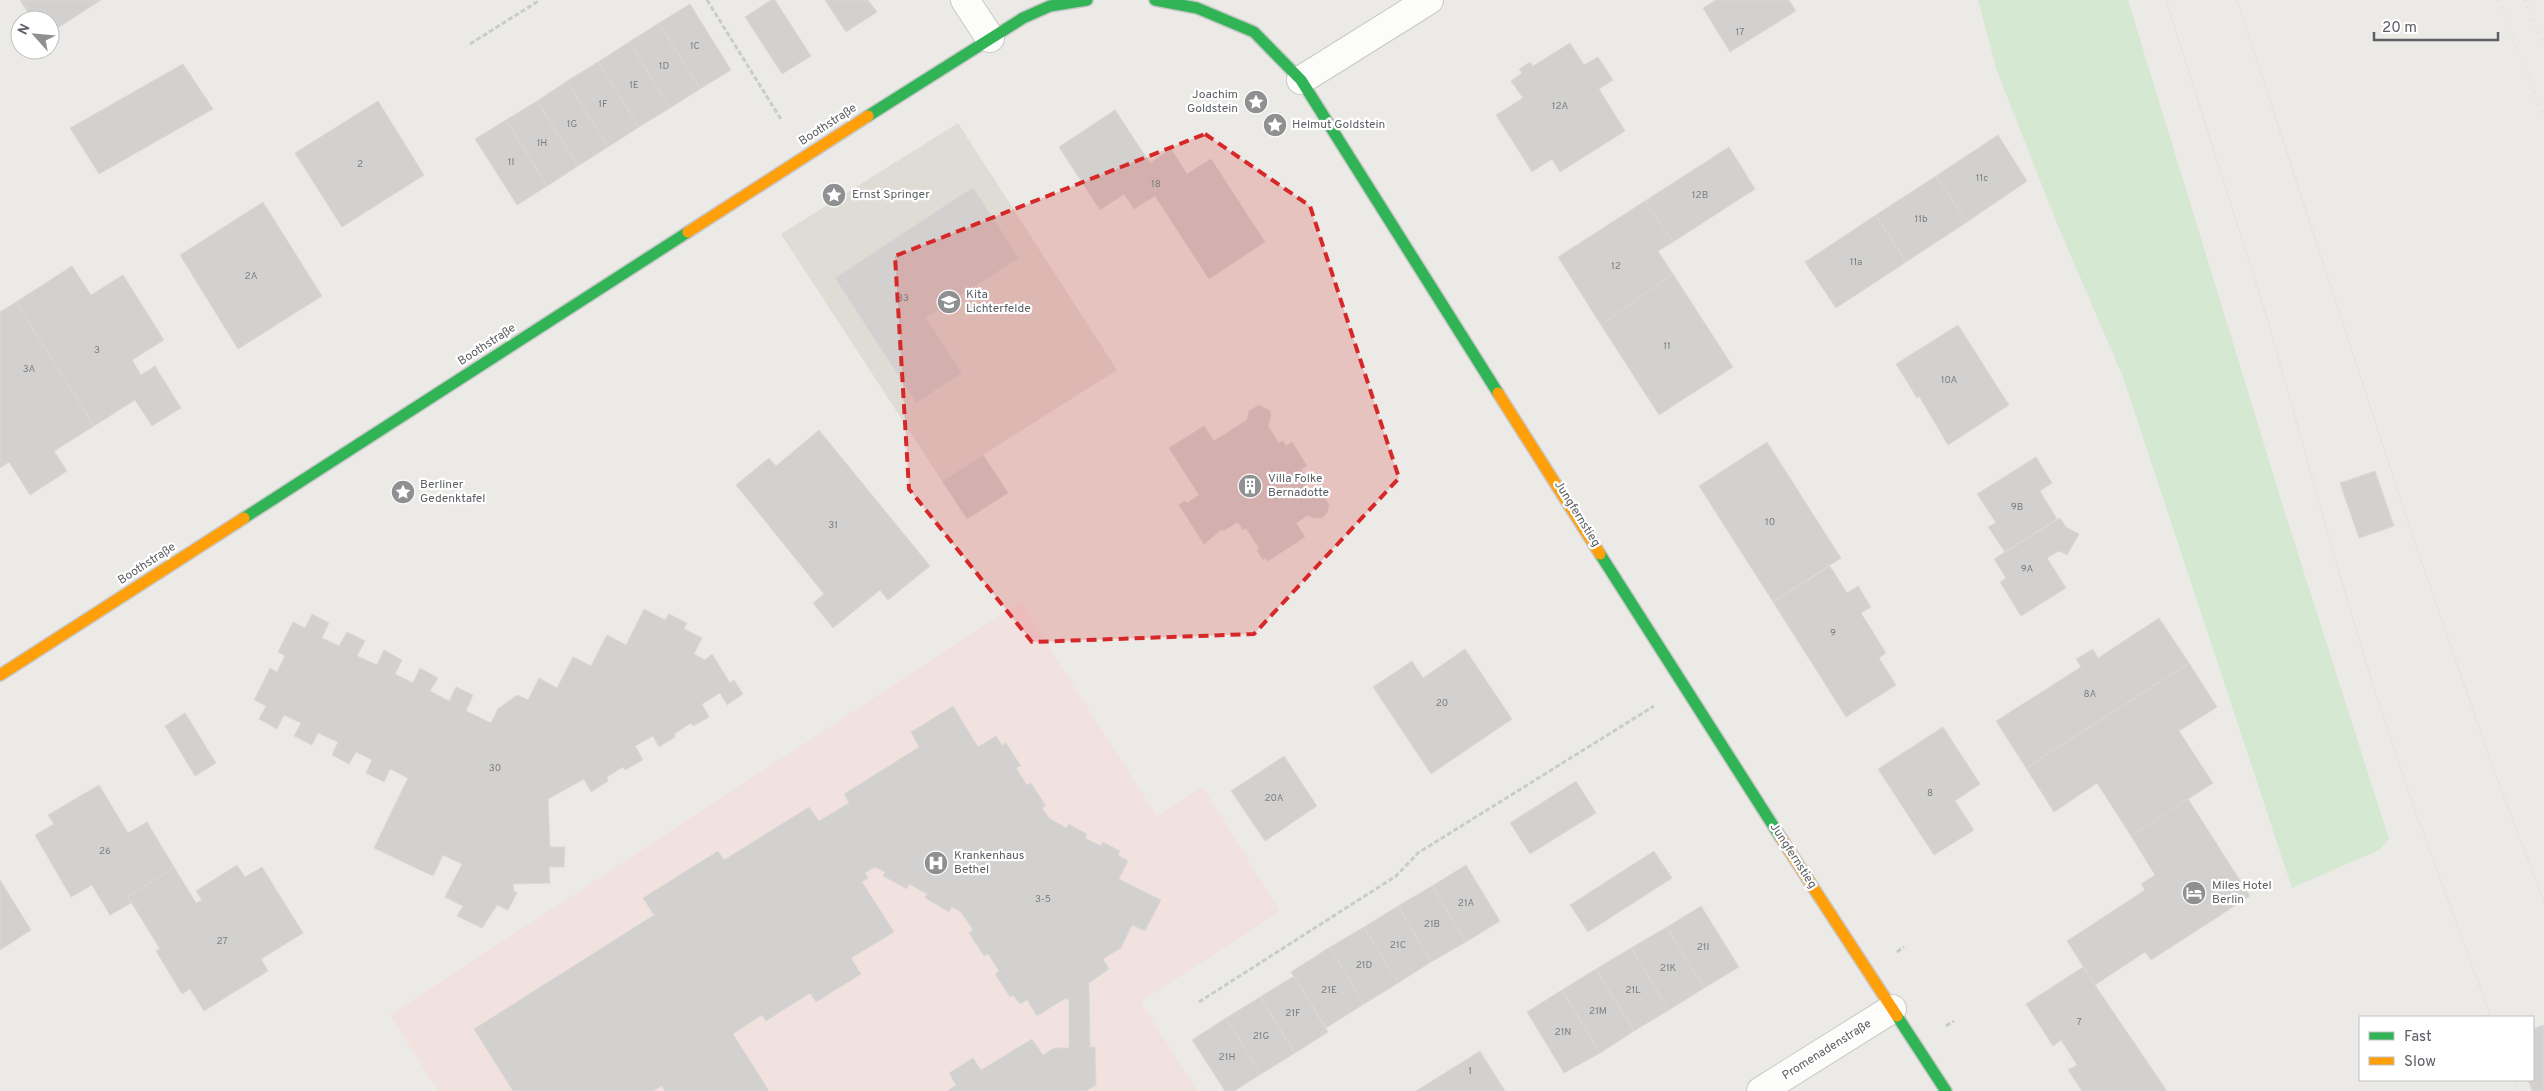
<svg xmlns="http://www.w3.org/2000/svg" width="2544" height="1091" viewBox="0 0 2544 1091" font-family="Overpass,sans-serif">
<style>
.education{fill:#dfdcd6}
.medical{fill:#f1e2e0}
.green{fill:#d5e8d1}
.building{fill:#d3d1cf;stroke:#dbd9d6}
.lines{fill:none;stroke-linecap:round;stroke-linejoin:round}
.street-casing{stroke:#c8c9c8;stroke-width:30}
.fast-casing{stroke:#c8c8c8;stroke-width:14}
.slow-casing{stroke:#c8c8c8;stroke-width:14}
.path{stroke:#c8cdca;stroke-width:3;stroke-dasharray:5 2.5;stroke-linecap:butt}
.street{stroke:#fcfcfb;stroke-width:28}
.fast{stroke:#30b455;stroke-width:11}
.slow{stroke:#ff9f0a;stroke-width:11}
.tram{stroke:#e3e2e2;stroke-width:1}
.rail{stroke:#e3e2e2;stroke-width:4;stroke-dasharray:1 6;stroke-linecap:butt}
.marked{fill:#d62828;fill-opacity:0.2;stroke:#d62828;stroke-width:4;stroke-dasharray:10 6;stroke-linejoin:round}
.labels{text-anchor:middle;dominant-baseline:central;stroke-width:4.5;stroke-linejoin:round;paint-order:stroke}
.number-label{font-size:10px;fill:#7b7e80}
.poi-label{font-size:12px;fill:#5c6064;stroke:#fff;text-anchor:start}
.street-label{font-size:12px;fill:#5c6064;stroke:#fff}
</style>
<rect width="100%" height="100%" fill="#eceae6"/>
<path class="education" d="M958 123 1117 370 942 481 781 234Z"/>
<path class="medical" d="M1020 602 1157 816 1203 787 1280 911 1141 1002 1197 1091H438L390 1015Z"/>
<path class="green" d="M1978 0H2128L2286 516 2389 839 2379 850 2292 888 2123 377 2056 221 1997 71Z"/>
<g class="building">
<path d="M20 0H101L50 33V20H33Z"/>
<path d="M771 0H775L811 56 782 74 745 17Z"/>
<path d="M825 0H868L877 12 846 32Z"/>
<path d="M1716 0H1789L1796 11 1730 52 1703 8Z"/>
<path d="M690 4 731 70 700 89 659 23Z"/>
<path d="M659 23 700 89 670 108 629 42Z"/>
<path d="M629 42 670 108 639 127 598 62Z"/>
<path d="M1570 43 1584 65 1598 57 1613 80 1599 89 1625 131 1560 172 1552 159 1532 172 1496 115 1523 98 1511 81 1522 73 1519 69 1530 62 1533 66Z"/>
<path d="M598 62 639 127 608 147 567 81Z"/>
<path d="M183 64 213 109 99 174 70 128Z"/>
<path d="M567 81 608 147 578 166 537 101Z"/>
<path d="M378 101 424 175 342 227 295 153Z"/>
<path d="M537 101 578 166 547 186 506 120Z"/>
<path d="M1115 110 1150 163 1171 149 1187 174 1211 159 1265 242 1209 279 1155 196 1134 209 1124 194 1100 210 1059 147Z"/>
<path d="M506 120 547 186 517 205 475 139Z"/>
<path d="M1998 135 2027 181 1967 222 1936 176Z"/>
<path d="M1729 147 1755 189 1673 242 1645 201Z"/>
<path d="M1936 176 1967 222 1906 262 1876 215Z"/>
<path d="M973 187 1019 258 926 318 962 373 916 403 835 278Z"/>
<path d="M1645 201 1673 242 1658 251 1673 274 1601 325 1558 257Z"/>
<path d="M263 202 322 296 238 349 180 255Z"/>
<path d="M1876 215 1906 262 1836 308 1805 262Z"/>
<path d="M72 266 91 295 123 275 164 340 132 360 141 375 155 366 181 408 152 426 135 400 94 426 16 302Z"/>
<path d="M1673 274 1733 367 1659 415 1601 325Z"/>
<path d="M16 302 94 426 54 451 67 471 30 495 9 462 0 468V312Z"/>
<path d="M1958 325 2009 405 1948 445 1919 396 1917 398 1896 364Z"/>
<path d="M1259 405 1270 411 1271 416 1268 426 1279 443 1283 441 1286 446 1292 442 1307 466 1301 469 1305 475 1301 477 1313 495 1324 497 1329 505 1327 513 1322 518H1314L1308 515 1296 523 1305 537 1268 561 1265 558 1263 560 1257 550 1259 548 1246 528 1243 530 1238 522 1223 531 1222 529 1204 544 1179 505 1185 501 1187 503 1199 495 1169 448 1204 426 1214 441 1247 420 1249 411Z"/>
<path d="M819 430 930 566 888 600 880 590 833 628 813 603 824 594 736 485 769 458 776 466Z"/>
<path d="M1767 442 1841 558 1773 602 1699 486Z"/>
<path d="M983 455 1008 493 967 519 942 481Z"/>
<path d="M2036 457 2052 483 2040 491 2057 519 2005 552 1988 527 1996 523 1977 494Z"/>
<path d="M2375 471 2394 526 2359 538 2340 483Z"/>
<path d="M2060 518 2066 527 2079 534 2067 555 2059 551 2047 558 2066 588 2021 616 2000 582 2006 578 1994 559Z"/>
<path d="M1830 566 1847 593 1858 586 1871 607 1861 613 1886 653 1879 658 1896 685 1846 717 1773 602Z"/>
<path d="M644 609 665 620 669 614 687 623 684 629 702 638 694 654 705 660 712 654 730 683 734 680 743 694 727 705 720 693 702 704 709 717 693 726 691 723 674 734 675 737 659 747 653 736 635 746 643 760 625 770 623 767 607 777 608 781 591 792 584 779 548 799 550 847H565L564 867H549L550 883 513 884 514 891 517 893 508 910 497 905 482 928 457 916 463 906 445 897 462 864 443 855 433 876 374 848 408 778 390 769 384 782 366 773 372 760 356 752 349 764 332 755 338 742 318 733 312 745 294 736 301 723 284 715 277 729 259 719 266 706 254 700 270 668 277 672 285 656 278 652 293 622 305 628 312 614 329 623 322 638 339 646 347 632 365 641 357 656 377 665 384 650 402 660 395 674 413 683 420 668 438 678 430 691 449 701 456 687 473 695 466 711 491 723 498 709 517 695 528 700 539 678 557 688 573 657 591 666 607 635 626 645Z"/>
<path d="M2159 618 2189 663 2026 768 1996 721 2081 667 2076 659 2093 649 2098 658Z"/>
<path d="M1465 649 1512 719 1431 774 1373 687 1412 661 1423 678Z"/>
<path d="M2189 663 2217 707 2179 731 2213 783 2131 836 2097 783 2054 812 2026 768Z"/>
<path d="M953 706 978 747 996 736 1002 745 1006 743 1021 766 1016 768 1027 785 1031 783 1046 806 1042 808 1049 818 1066 828 1069 824 1087 834 1085 838 1101 846 1103 842 1120 851 1118 855 1128 861 1119 879 1161 900 1145 931 1132 925 1121 948 1103 959 1109 969 1089 983 1090 1047H1095L1096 1085 1086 1091H947L956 1085 949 1073 973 1058 981 1070 1032 1039 1043 1055 1054 1048H1069V999H1064L1037 1016 1027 1000 1020 1004 1013 995 1010 997 995 974 999 971 988 954 984 956 969 933 973 930 961 912 952 907 949 912 925 898 927 894 909 884 907 889 883 876 885 872 875 867 865 873 868 878 862 882 894 932 851 958 861 974 816 1002 810 993 766 1021 762 1015 733 1034 769 1091H665L662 1086 653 1091H513L474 1029 654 915 643 898 718 851 724 860 809 807 819 821 849 803 844 794 919 747 911 732Z"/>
<path d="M185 713 216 763 195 776 165 726Z"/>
<path d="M1943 727 1980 784 1955 801 1974 830 1934 855 1878 769Z"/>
<path d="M1284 756 1317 806 1265 841 1231 791Z"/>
<path d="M1576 781 1596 813 1530 854 1510 823Z"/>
<path d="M99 785 128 833 147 822 174 867 128 897 131 903 110 915 92 885 71 897 35 835 54 824 48 815Z"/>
<path d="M2188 799 2250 896 2151 960 2145 952 2095 985 2067 941 2145 890 2141 884 2155 875 2131 836Z"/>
<path d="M1654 851 1672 878 1588 932 1570 905Z"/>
<path d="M237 865 245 877 262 867 303 933 261 959 268 971 204 1011 190 989 182 994 156 951 160 949 128 897 174 867 196 903 202 900 196 891Z"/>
<path d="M1466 865 1500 921 1466 942 1432 886Z"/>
<path d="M0 880 31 930 0 950Z"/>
<path d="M1432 886 1466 942 1431 962 1398 906Z"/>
<path d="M1398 906 1431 962 1398 983 1364 927Z"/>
<path d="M1701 906 1739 967 1704 988 1667 927Z"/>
<path d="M1364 927 1398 983 1364 1004 1330 947Z"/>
<path d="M1667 927 1704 988 1669 1010 1631 948Z"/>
<path d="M1330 947 1364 1004 1326 1028 1291 972Z"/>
<path d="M1631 948 1669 1010 1634 1031 1596 969Z"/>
<path d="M2083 967 2095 985 2167 1091H2082L2068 1070 2077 1065 2061 1040 2053 1046 2026 1004Z"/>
<path d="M1596 969 1634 1031 1600 1053 1562 990Z"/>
<path d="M1294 976 1328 1032 1295 1053 1260 997Z"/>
<path d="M1562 990 1600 1053 1564 1073 1527 1012Z"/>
<path d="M1260 997 1295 1053 1261 1074 1226 1018Z"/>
<path d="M1226 1018 1261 1074 1234 1091H1225L1192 1040Z"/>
<path d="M2544 1025V1091H2532L2528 1080H2533V1029Z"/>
<path d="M1480 1051 1505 1091H1416Z"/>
</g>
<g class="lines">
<g class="street-casing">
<g id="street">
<path d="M965 0 990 38"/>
<path d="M1301 80 1429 0"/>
<path d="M1761 1091 1892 1009"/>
</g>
</g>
<g class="fast-casing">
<g id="fast">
<path d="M1155 0 1197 8 1254 32 1301 80 1498 393"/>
<path d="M868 116 1023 18 1050 6 1087 0"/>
<path d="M244 518 688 232"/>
<path d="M1600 554 1781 838"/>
<path d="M1897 1016 1946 1091"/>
</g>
</g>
<g class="slow-casing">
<g id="slow">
<path d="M688 232 868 116"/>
<path d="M1498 393 1600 554"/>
<path d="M0 675 244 518"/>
<path d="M1781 838 1897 1016"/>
</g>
</g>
<g class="path">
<path d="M707 0 782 121"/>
<path d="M470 44 540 0"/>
<path d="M1897 952 1904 947"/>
<path d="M1199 1002 1396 876 1418 853 1654 706"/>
<path d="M1946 1026 1954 1021"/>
</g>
<use href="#street" class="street"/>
<use href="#fast" class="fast"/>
<use href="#slow" class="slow"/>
<g class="tram">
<path d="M2166 0 2268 321 2334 555 2375 692 2416 813 2491 1017"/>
<path d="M2237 0 2411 531 2493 768 2544 902"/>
<path d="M2514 1080 2518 1091"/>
</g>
<g class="rail">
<path d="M2499 0 2544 118"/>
<path d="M2525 0 2544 48"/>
</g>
</g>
<path class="marked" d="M1205 134 1310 206 1399 478 1254 634 1032 642 909 489 895 256Z"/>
<defs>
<g id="sight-disc" transform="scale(1.25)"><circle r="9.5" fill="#8e9092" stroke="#fff"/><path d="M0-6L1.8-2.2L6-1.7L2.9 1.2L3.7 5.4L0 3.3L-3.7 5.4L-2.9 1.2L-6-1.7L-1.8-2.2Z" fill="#fff"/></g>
<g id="school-disc" transform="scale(1.25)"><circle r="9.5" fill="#8e9092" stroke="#fff"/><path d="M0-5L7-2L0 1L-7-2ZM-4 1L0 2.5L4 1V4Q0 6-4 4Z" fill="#fff"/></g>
<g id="building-disc" transform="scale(1.25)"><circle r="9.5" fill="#8e9092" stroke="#fff"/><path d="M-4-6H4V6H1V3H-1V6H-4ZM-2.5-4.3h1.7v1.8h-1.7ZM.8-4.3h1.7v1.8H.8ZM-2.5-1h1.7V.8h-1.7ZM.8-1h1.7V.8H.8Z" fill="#fff"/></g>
<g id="hospital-disc" transform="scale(1.25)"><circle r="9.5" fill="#8e9092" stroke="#fff"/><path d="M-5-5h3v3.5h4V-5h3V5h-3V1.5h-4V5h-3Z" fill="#fff"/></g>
<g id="hotel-disc" transform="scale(1.25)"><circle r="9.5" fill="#8e9092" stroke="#fff"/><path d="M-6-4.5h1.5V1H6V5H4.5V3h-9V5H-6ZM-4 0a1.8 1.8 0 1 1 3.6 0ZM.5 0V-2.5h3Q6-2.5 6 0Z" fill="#fff"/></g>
</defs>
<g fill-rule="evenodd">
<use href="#sight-disc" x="1256" y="102"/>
<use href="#sight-disc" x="1275" y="125"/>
<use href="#sight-disc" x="834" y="195"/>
<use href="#school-disc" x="949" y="302"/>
<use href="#building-disc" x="1250" y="486"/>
<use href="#sight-disc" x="403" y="492"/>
<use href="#hospital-disc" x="936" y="863"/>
<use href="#hotel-disc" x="2194" y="893"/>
</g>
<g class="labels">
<g class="number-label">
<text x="1740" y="32">17</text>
<text x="695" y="46">1C</text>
<text x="664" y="66">1D</text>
<text x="634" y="85">1E</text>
<text x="603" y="104">1F</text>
<text x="1560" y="106">12A</text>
<text x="572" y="124">1G</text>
<text x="542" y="143">1H</text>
<text x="511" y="162">1I</text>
<text x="360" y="164">2</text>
<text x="1982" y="178">11c</text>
<text x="1156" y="184">18</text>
<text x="1700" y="195">12B</text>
<text x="1921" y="219">11b</text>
<text x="1856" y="262">11a</text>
<text x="1616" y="266">12</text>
<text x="251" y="276">2A</text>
<text x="903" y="298">33</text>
<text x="1667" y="346">11</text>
<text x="97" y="350">3</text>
<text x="29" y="369">3A</text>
<text x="1949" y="380">10A</text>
<text x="2017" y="507">9B</text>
<text x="1770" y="522">10</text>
<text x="833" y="525">31</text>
<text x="2027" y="569">9A</text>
<text x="1833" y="633">9</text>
<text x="2090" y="694">8A</text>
<text x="1442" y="703">20</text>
<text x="495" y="768">30</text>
<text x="1930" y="793">8</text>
<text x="1274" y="798">20A</text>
<text x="105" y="851">26</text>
<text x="1043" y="899">3-5</text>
<text x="1466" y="903">21A</text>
<text x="1432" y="924">21B</text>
<text x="222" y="941">27</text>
<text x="1398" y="945">21C</text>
<text x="1703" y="947">21I</text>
<text x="1364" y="965">21D</text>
<text x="1668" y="968">21K</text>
<text x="1329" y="990">21E</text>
<text x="1633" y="990">21L</text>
<text x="1598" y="1011">21M</text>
<text x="1293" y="1013">21F</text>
<text x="2079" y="1022">7</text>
<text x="1563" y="1032">21N</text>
<text x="1261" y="1036">21G</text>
<text x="1227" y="1057">21H</text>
<text x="1470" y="1071">1</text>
</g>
<g class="poi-label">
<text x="1238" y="95" text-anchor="end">Joachim<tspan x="1238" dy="14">Goldstein</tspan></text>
<text x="1292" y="125">Helmut Goldstein</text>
<text x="852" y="195">Ernst Springer</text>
<text x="966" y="295">Kita<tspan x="966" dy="14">Lichterfelde</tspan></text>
<text x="1268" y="479">Villa Folke<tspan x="1268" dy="14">Bernadotte</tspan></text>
<text x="420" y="485">Berliner<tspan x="420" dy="14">Gedenktafel</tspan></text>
<text x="954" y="856">Krankenhaus<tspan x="954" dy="14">Bethel</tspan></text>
<text x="2212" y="886">Miles Hotel<tspan x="2212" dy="14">Berlin</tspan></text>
</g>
<g class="street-label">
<text transform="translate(828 125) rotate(-33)">Boothstraße</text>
<text transform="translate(487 345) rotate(-33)">Boothstraße</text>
<text transform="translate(1577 514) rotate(58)">Jungfernstieg</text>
<text transform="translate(147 564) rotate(-33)">Boothstraße</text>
<text transform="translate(1793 856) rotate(57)">Jungfernstieg</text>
<text transform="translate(1827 1050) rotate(-32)">Promenadenstraße</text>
</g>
</g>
<rect x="2359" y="1016" width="175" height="65" fill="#ffffff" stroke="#bebfc1"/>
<rect x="2369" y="1032" width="25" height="8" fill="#30b455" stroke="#bebfc1"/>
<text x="2404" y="1041" font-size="15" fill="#5c6064">Fast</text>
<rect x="2369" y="1057" width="25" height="8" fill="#ff9f0a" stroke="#bebfc1"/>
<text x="2404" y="1066" font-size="15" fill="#5c6064">Slow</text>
<g transform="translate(35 35) rotate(297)"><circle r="24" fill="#ffffff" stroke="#bebfc1"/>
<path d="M0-4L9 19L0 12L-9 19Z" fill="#8e9092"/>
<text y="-8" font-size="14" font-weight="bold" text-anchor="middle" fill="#5c6064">N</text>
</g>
<path d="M2374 32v8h124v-8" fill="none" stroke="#5c6064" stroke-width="2.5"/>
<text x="2382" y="32" font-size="15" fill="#5c6064" stroke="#ffffff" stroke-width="4" paint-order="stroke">20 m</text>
</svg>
